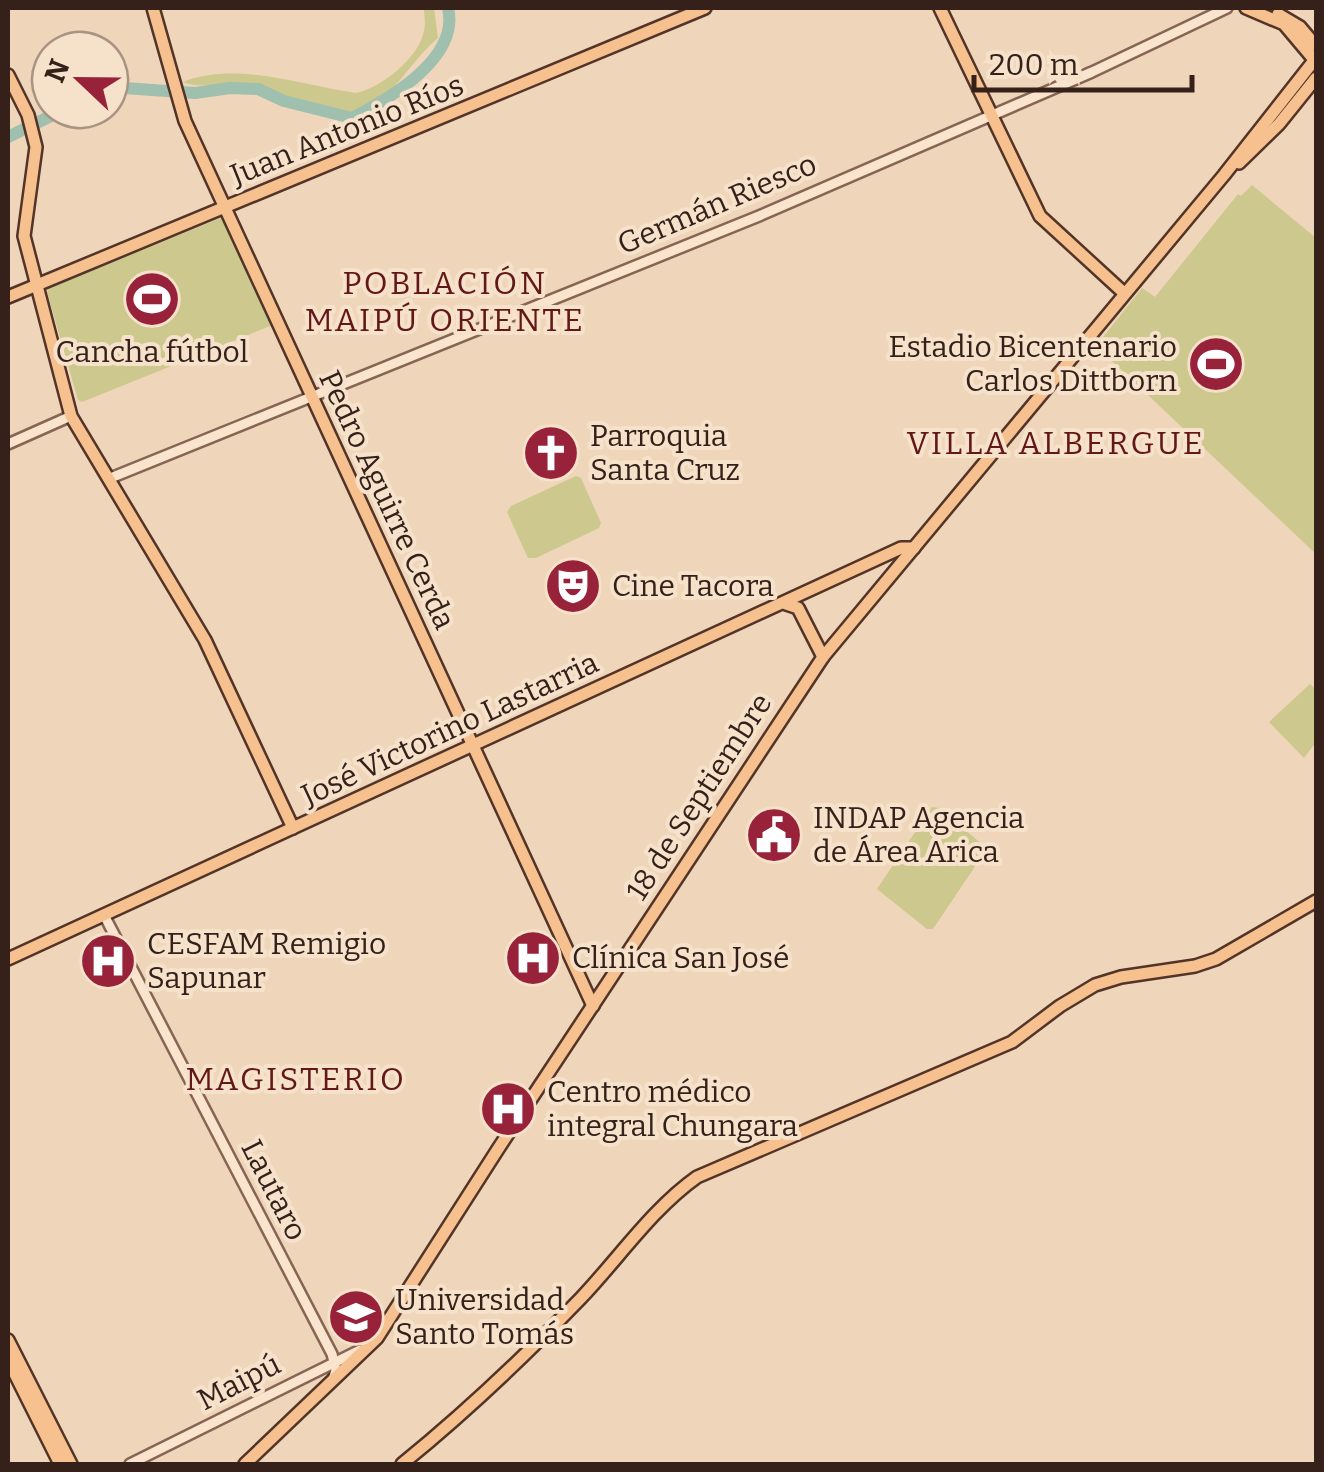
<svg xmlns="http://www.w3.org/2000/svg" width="1324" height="1472" viewBox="0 0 1324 1472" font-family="Bitter,serif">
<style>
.green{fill:#cdc88e}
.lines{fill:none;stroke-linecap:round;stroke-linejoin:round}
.river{stroke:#9fbfaf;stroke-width:12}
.minor-casing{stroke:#866554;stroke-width:14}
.major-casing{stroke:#533429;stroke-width:16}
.minor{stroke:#fae4cd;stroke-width:9}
.major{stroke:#f6c18f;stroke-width:11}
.labels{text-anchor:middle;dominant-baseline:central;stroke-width:8;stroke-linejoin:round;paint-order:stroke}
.street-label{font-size:30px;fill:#35211a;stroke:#f6e1ca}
.poi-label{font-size:30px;fill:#35211a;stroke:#f6e1ca;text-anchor:start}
.neighbourhood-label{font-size:32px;letter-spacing:2.5px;fill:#631818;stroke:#f6e1ca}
</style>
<rect width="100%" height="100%" fill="#efd5ba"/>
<g class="green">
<path d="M424 8H434L438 38C420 53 408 72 392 89 384 97 364 111 353 114 342 118 268 92 251 88 233 84 193 88 183 82 236 61 301 85 356 93 381 88 419 58 424 31 426 24 424 15 424 8Z"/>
<path d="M1252 185 1316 238V554L1096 346 1142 288 1155 297 1238 194 1241 196Z"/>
<path d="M226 216 275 324 82 402 78 400 47 292 49 288Z"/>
<path d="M576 476 581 478 601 523 599 528 536 558H528L507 512 511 506Z"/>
<path d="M1310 684 1316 690V742L1304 758 1269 722Z"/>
<path d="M932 807 939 808 983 845 984 853 933 929H927L877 889Z"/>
</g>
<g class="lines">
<g class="river">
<path d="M110 87 195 93 230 88 258 89 284 101 352 118C389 99 460 58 448 8"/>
<path d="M8 137 63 110"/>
</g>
<g class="minor-casing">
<g id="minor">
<path d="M8 444 71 416"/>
<path d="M108 479 759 216 1092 72 1227 8"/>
<path d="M104 915 332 1354 336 1370 333 1380"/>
<path d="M130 1464 360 1350"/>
</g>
</g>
<g class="major-casing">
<g id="major">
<path d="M153 8 185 121 593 1006"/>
<path d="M940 8 1040 216 1124 293"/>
<path d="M1246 8 1284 24 1316 62"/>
<path d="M1278 14 1300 27 1316 46"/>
<path d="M8 75 28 115 36 147 24 236 71 416 205 640 293 828"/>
<path d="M1239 163 1279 124 1316 78"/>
<path d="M8 297 705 8"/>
<path d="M786 604 798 608 823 657"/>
<path d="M8 959 901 548H914"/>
<path d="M8 1340 71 1464"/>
<path d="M8 1360 60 1464"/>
<path d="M245 1464 377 1338 498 1149 823 657 1224 175 1316 58"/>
<path d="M402 1464C465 1413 524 1357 581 1298 619 1258 652 1209 697 1177L1012 1042 1060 1006 1095 985 1121 977 1195 966 1216 959 1316 901"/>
</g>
</g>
<use href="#minor" class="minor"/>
<use href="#major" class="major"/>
</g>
<defs>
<g id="stadium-disc" transform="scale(2.875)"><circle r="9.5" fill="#97223a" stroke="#f6e1ca"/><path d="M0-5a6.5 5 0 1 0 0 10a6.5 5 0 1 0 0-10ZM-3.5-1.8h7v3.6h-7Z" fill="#fff"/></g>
<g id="church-disc" transform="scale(2.875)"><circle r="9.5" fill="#97223a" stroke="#f6e1ca"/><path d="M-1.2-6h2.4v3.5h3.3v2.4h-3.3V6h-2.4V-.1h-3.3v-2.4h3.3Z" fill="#fff"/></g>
<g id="theatre-disc" transform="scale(2.875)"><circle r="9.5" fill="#97223a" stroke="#f6e1ca"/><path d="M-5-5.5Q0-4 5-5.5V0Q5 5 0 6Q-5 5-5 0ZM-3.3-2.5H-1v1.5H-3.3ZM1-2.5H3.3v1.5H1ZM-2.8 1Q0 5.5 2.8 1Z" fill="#fff"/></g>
<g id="civic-disc" transform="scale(2.875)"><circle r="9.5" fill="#97223a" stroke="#f6e1ca"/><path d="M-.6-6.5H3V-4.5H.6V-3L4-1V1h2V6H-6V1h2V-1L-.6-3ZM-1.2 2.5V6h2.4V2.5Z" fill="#fff"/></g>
<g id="hospital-disc" transform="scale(2.875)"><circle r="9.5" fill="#97223a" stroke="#f6e1ca"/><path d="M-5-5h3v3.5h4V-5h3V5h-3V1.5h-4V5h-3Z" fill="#fff"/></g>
<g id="university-disc" transform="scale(2.875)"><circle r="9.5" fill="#97223a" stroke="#f6e1ca"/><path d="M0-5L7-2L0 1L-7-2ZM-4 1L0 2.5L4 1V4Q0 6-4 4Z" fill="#fff"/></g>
</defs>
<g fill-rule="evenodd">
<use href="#stadium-disc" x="152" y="299"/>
<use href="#stadium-disc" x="1216" y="364"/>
<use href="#church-disc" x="551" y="453"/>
<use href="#theatre-disc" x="573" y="586"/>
<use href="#civic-disc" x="774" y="835"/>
<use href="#hospital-disc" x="533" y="958"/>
<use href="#hospital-disc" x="108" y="961"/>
<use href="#hospital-disc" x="508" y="1109"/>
<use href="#university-disc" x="356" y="1317"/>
</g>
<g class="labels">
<g class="street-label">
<text transform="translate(347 130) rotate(-22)">Juan Antonio Ríos</text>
<text transform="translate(717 204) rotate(-23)">Germán Riesco</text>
<text transform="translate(387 500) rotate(65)">Pedro Aguirre Cerda</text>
<text transform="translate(450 729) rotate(-25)">José Victorino Lastarria</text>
<text transform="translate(699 797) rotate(-57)">18 de Septiembre</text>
<text transform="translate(274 1190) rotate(63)">Lautaro</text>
<text transform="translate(239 1382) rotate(-27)">Maipú</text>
</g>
<g class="poi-label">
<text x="1177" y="347" text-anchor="end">Estadio Bicentenario<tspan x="1177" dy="34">Carlos Dittborn</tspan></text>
<text x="152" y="352" text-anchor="middle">Cancha fútbol</text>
<text x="590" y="436">Parroquia<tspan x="590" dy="34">Santa Cruz</tspan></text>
<text x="612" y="586">Cine Tacora</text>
<text x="813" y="818">INDAP Agencia<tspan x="813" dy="34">de Área Arica</tspan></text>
<text x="147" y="944">CESFAM Remigio<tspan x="147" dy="34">Sapunar</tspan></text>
<text x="572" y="958">Clínica San José</text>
<text x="547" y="1092">Centro médico<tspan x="547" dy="34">integral Chungara</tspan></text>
<text x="395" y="1300">Universidad<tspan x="395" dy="34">Santo Tomás</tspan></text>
</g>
<g class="neighbourhood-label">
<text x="445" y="283">POBLACIÓN<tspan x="445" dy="37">MAIPÚ ORIENTE</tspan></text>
<text x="1056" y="443">VILLA ALBERGUE</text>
<text x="296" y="1079">MAGISTERIO</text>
</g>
</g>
<rect width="1324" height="1472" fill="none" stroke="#35211a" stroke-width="20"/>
<g transform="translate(80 80) rotate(292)"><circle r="48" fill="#f6e1ca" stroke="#a99484" stroke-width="2.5"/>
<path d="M0-8L18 38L0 25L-18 38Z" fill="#97223a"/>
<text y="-15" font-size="28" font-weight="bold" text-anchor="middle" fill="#35211a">N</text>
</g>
<path d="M974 75v15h218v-15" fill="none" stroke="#35211a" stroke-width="5"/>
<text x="989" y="75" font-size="30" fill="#35211a" stroke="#f6e1ca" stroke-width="8" paint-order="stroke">200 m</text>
</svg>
